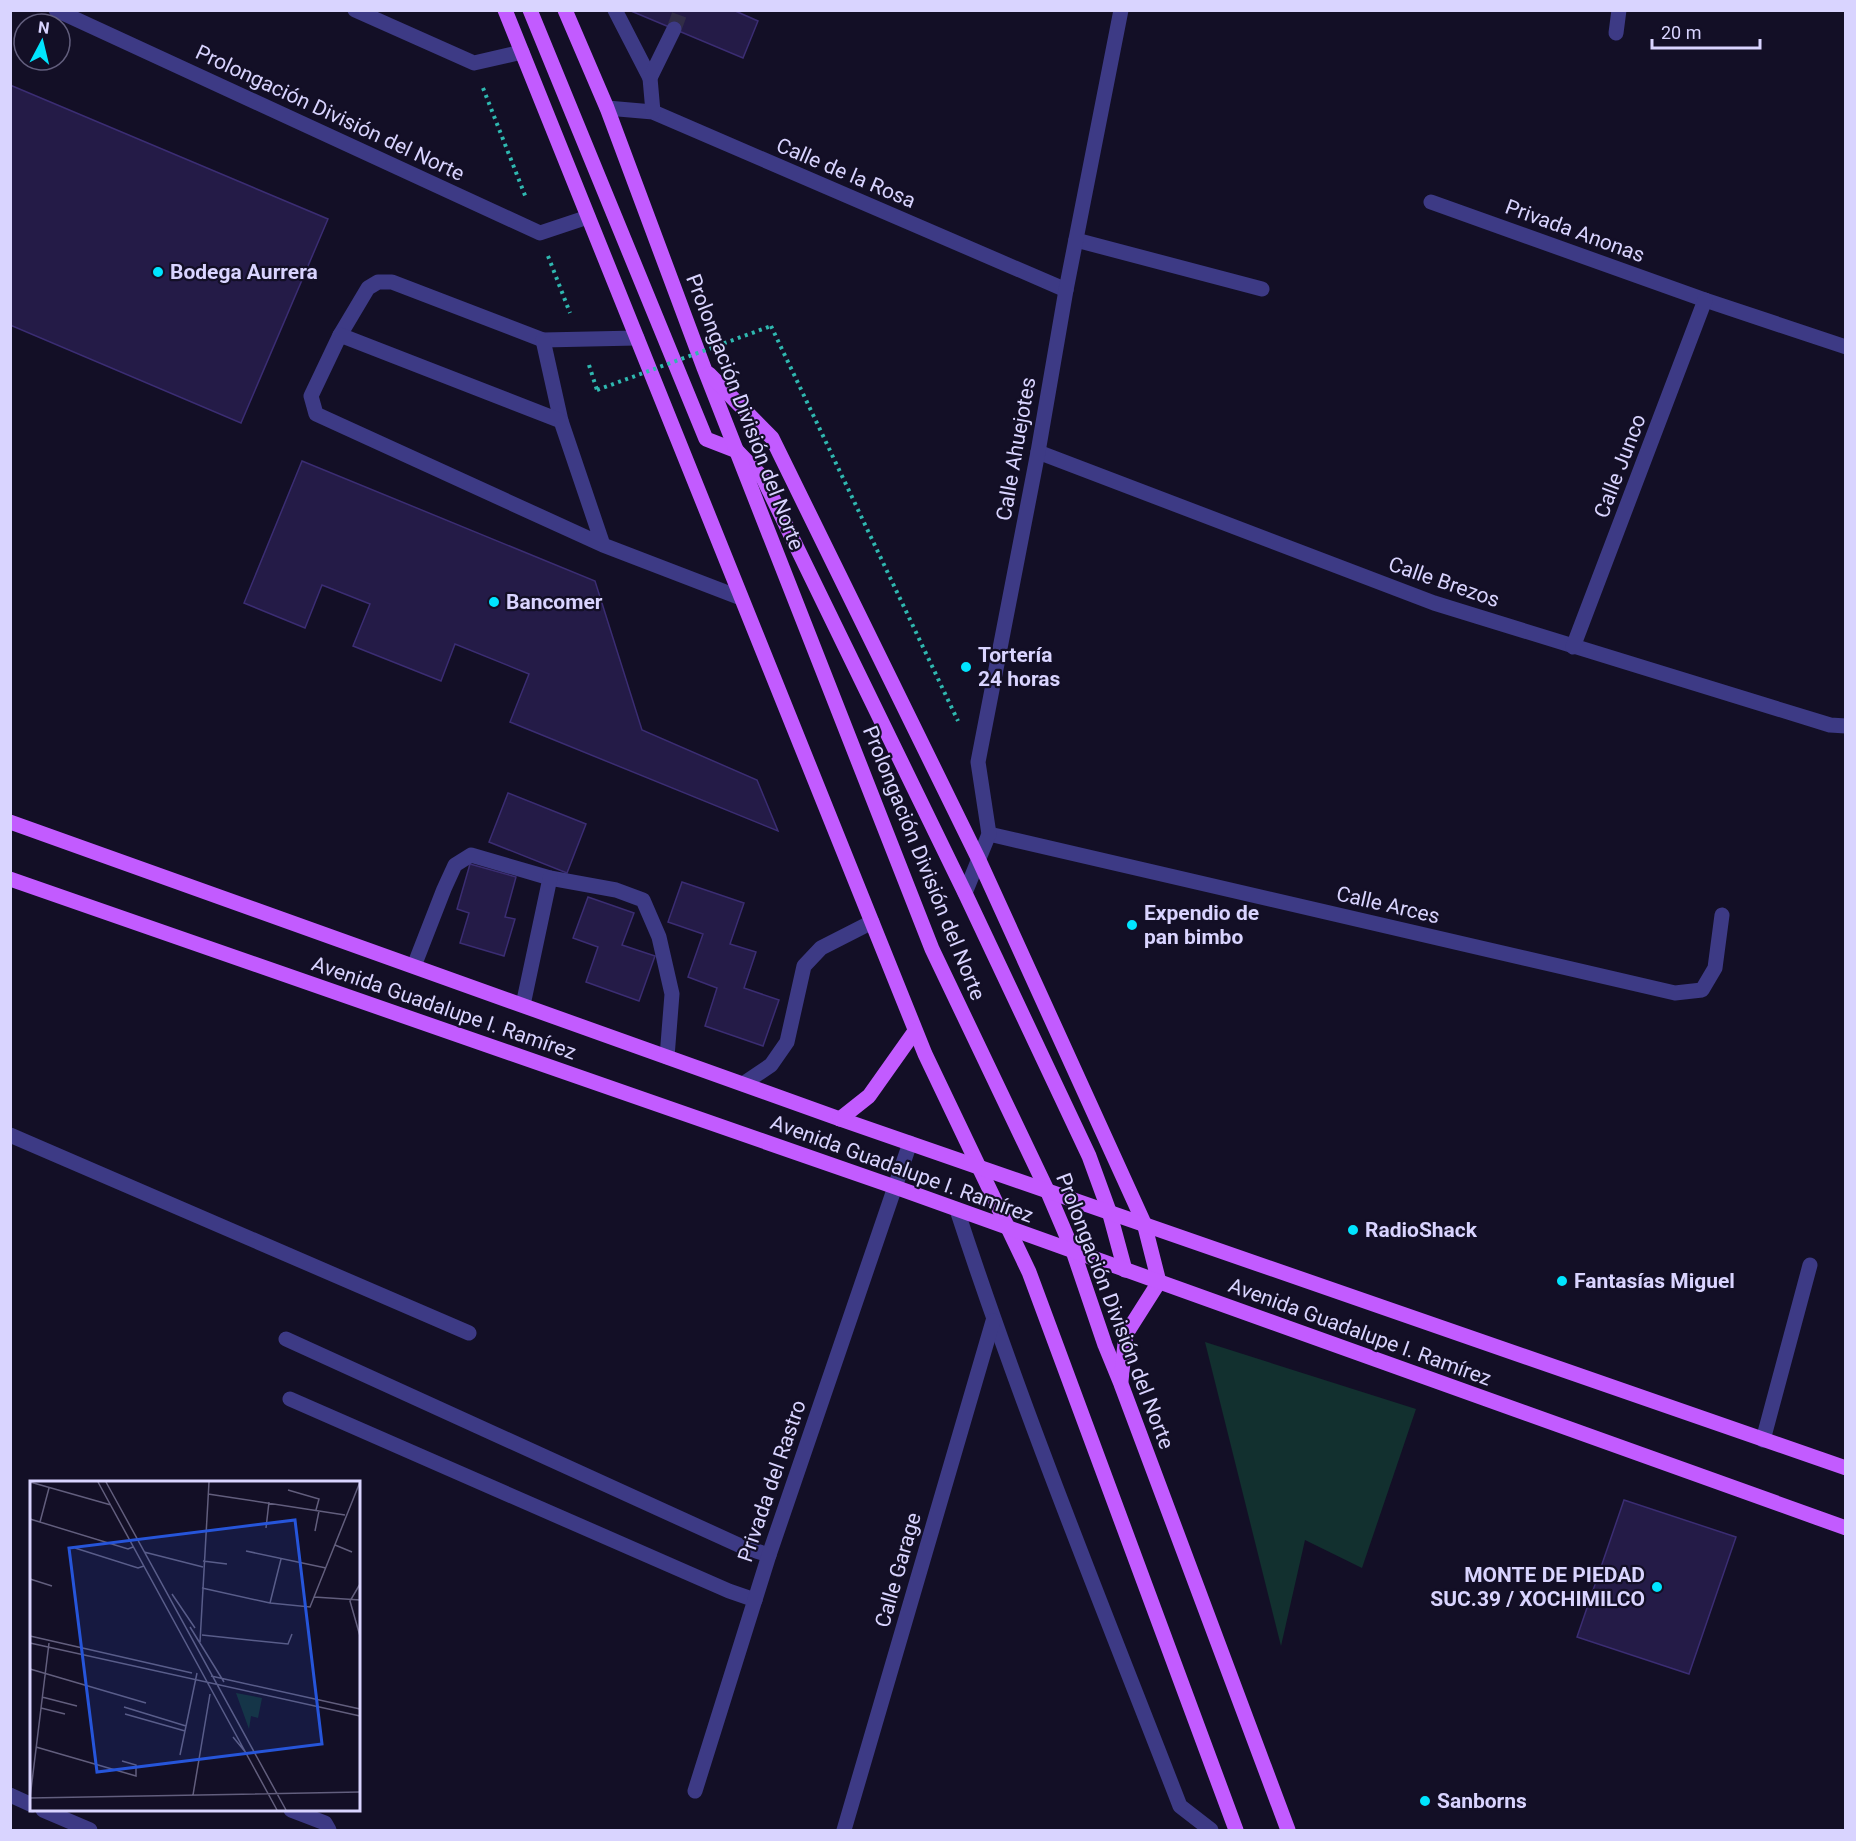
<svg xmlns="http://www.w3.org/2000/svg" width="1856" height="1841" viewBox="0 0 1856 1841" font-family="Roboto,sans-serif">
<style>
.green{fill:#12302f}
.building{fill:#241b47;stroke:#3b2d73;stroke-width:1.5}
.lines{fill:none;stroke-linecap:round;stroke-linejoin:round}
.minor-tunnel{stroke:#312d47;stroke-width:15;stroke-dasharray:15 8;stroke-linecap:butt}
.path{stroke:#2fb8b0;stroke-width:4;stroke-dasharray:3 4.5;stroke-linecap:butt}
.minor{stroke:#3d3a85;stroke-width:15}
.major{stroke:#c25bff;stroke-width:15}
.path-bridge{stroke:#2fb8b0;stroke-width:4;stroke-dasharray:3 4.5;stroke-linecap:butt}
.poi-dot{fill:#00e5ff;stroke:#130f26;stroke-width:2}
.labels{text-anchor:middle;dominant-baseline:central;stroke-width:4.5;stroke-linejoin:round;paint-order:stroke}
.street-label{font-size:21px;fill:#d9d4ff;stroke:#130f26}
.poi-label{font-size:21px;font-weight:bold;fill:#d9d4ff;stroke:#130f26;text-anchor:start}
.inset-road{fill:none;stroke:#625e7d;stroke-width:1.5}
.view{fill:#2655da;fill-opacity:0.15;stroke:#2655da;stroke-width:3}
.inset-edge{fill:none;stroke:#d9d4ff;stroke-width:3}
</style>
<rect width="100%" height="100%" fill="#130f26"/>
<path class="green" d="M1205 1342 1416 1409 1362 1568 1305 1540 1281 1646Z"/>
<g class="building">
<path d="M733 10 758 21 743 58 631 11Z"/>
<path d="M10 85 328 219 241 423 10 325Z"/>
<path d="M302 461 595 581 642 730 757 780 778 831 510 722 529 674 455 644 441 681 353 646 370 604 322 585 305 628 244 603Z"/>
<path d="M508 793 586 824 567 873 489 842Z"/>
<path d="M470 864 516 877 505 917 515 919 504 956 460 943 469 913 457 909Z"/>
<path d="M682 882 744 903 730 944 756 952 744 988 779 1000 763 1046 705 1026 717 988 688 977 703 934 668 922Z"/>
<path d="M588 897 634 913 622 945 655 956 639 1001 586 982 598 947 573 938Z"/>
<path d="M1624 1500 1736 1537 1689 1674 1577 1637Z"/>
</g>
<g class="lines">
<path class="minor-tunnel" d="M674 29 681 10"/>
<g class="path">
<path d="M483 88 526 198"/>
<path d="M548 256 570 313"/>
<path d="M771 326 958 721"/>
<path d="M589 365 597 390"/>
</g>
<g class="minor">
<path d="M56 10 540 233 588 217"/>
<path d="M355 10 474 63 522 52"/>
<path d="M615 10 650 78"/>
<path d="M1616 33 1619 10"/>
<path d="M607 108 653 112 1066 290"/>
<path d="M653 112 650 78 674 29"/>
<path d="M1431 202 1705 300 1846 347"/>
<path d="M1076 240 1262 289"/>
<path d="M340 335 368 288 378 282H392L543 340 637 338"/>
<path d="M543 340 561 421"/>
<path d="M1038 452 1434 603 1830 725 1846 726"/>
<path d="M603 545 561 421 340 335 311 396 316 414 603 545 741 598"/>
<path d="M1573 647 1705 300"/>
<path d="M989 834 1675 993 1702 990 1715 968 1722 915"/>
<path d="M965 893 989 834 978 762 1038 452 1066 290 1121 10"/>
<path d="M414 966 444 889 455 865 471 855 550 878 616 890 643 900 659 937 672 994 667 1057"/>
<path d="M523 1005 550 878"/>
<path d="M743 1084 771 1065 787 1042 804 966 821 948 872 922"/>
<path d="M10 1135 469 1333"/>
<path d="M957 1210C1023 1412 1103 1608 1180 1806L1211 1830"/>
<path d="M286 1339 743 1547 769 1555"/>
<path d="M290 1399 729 1591 755 1600"/>
<path d="M1763 1440 1810 1265"/>
<path d="M695 1791 769 1555 910 1143"/>
<path d="M10 1795 32 1805"/>
<path d="M43 1810 90 1830"/>
<path d="M291 1810 325 1823 329 1830"/>
<path d="M844 1830 993 1321"/>
</g>
<g class="major">
<path d="M505 10 925 1054 1029 1272 1236 1830"/>
<path d="M530 10 706 439 737 451 763 478 965 893 1089 1156 1109 1211 1125 1270"/>
<path d="M565 10 607 108 704 368 932 949 1047 1190 1073 1251 1105 1345 1121 1384 1288 1830"/>
<path d="M709 374 772 438 978 858 1144 1223 1159 1282 1126 1334 1121 1381"/>
<path d="M10 822 840 1119 1846 1468"/>
<path d="M10 879 895 1187 1846 1528"/>
<path d="M840 1119 869 1096 915 1031"/>
</g>
<path class="path-bridge" d="M597 390 771 326"/>
</g>
<g class="poi-dot">
<circle cx="158" cy="272" r="6"/>
<circle cx="494" cy="602" r="6"/>
<circle cx="966" cy="667" r="6"/>
<circle cx="1132" cy="925" r="6"/>
<circle cx="1353" cy="1230" r="6"/>
<circle cx="1562" cy="1281" r="6"/>
<circle cx="1657" cy="1587" r="6"/>
<circle cx="1425" cy="1801" r="6"/>
</g>
<g class="labels">
<g class="street-label">
<text transform="translate(330 113) rotate(25)">Prolongación División del Norte</text>
<text transform="translate(846 173) rotate(23)">Calle de la Rosa</text>
<text transform="translate(1575 231) rotate(20)">Privada Anonas</text>
<text transform="translate(745 412) rotate(69)">Prolongación División del Norte</text>
<text transform="translate(1016 449) rotate(-80)">Calle Ahuejotes</text>
<text transform="translate(1620 466) rotate(-69)">Calle Junco</text>
<text transform="translate(1444 582) rotate(19)">Calle Brezos</text>
<text transform="translate(924 863) rotate(68)">Prolongación División del Norte</text>
<text transform="translate(1388 905) rotate(13)">Calle Arces</text>
<text transform="translate(444 1008) rotate(19)">Avenida Guadalupe I. Ramírez</text>
<text transform="translate(902 1169) rotate(20)">Avenida Guadalupe I. Ramírez</text>
<text transform="translate(1115 1311) rotate(69)">Prolongación División del Norte</text>
<text transform="translate(1360 1332) rotate(20)">Avenida Guadalupe I. Ramírez</text>
<text transform="translate(772 1481) rotate(-71)">Privada del Rastro</text>
<text transform="translate(898 1570) rotate(-74)">Calle Garage</text>
</g>
<g class="poi-label">
<text x="170" y="272">Bodega Aurrera</text>
<text x="506" y="602">Bancomer</text>
<text x="978" y="655">Tortería<tspan x="978" dy="24">24 horas</tspan></text>
<text x="1144" y="913">Expendio de<tspan x="1144" dy="24">pan bimbo</tspan></text>
<text x="1365" y="1230">RadioShack</text>
<text x="1574" y="1281">Fantasías Miguel</text>
<text x="1645" y="1575" text-anchor="end">MONTE DE PIEDAD<tspan x="1645" dy="24">SUC.39 / XOCHIMILCO</tspan></text>
<text x="1437" y="1801">Sanborns</text>
</g>
</g>
<g transform="translate(30 1481)">
<rect width="330" height="330" fill="#130f26"/>
<path d="M206 212 232 217 228 237 221 235 219 248Z" fill="#12302f"/>
<path class="inset-road" d="M0 1 81 24M68 1 247 329M76 1 256 329M258 9 289 18 286 29M178 13 315 34M0 38 98 68 103 66M10 41 19 7M236 47 239 21M285 50 289 30M305 64 322 71M45 67 108 87 114 85M216 70 296 87M114 71 173 86M173 80 197 83M0 98 22 105M330 103 320 120 330 155M172 107 240 122 280 126 330 1M142 113 165 147M284 116 330 119M240 122 251 78M160 146 194 201M172 154 258 163 262 153M0 155 162 192M170 161 179 1M0 162 330 235M0 188 116 222M181 195 330 228M12 216 47 225M94 226 156 245M11 227 35 233M95 233 155 250M203 256 217 273M6 266 106 295V284L92 280M150 274 167 192M163 314 180 213M0 317 330 311M0 317 19 162"/>
<path class="view" d="M265 39 292 263 67 291 39 67Z"/>
<rect width="330" height="330" class="inset-edge"/>
</g>
<rect width="1856" height="1841" fill="none" stroke="#d9d4ff" stroke-width="24"/>
<g transform="translate(42 42) rotate(7)"><circle r="28" fill="#130f26" stroke="#625e7d" stroke-width="1.5"/>
<path d="M0-4.5L10 22L0 15L-10 22Z" fill="#00e5ff"/>
<text y="-9" font-size="16" font-weight="bold" text-anchor="middle" fill="#d9d4ff">N</text>
</g>
<path d="M1652 39v9h108v-9" fill="none" stroke="#d9d4ff" stroke-width="3"/>
<text x="1661" y="39" font-size="18" fill="#d9d4ff" stroke="#130f26" stroke-width="4.5" paint-order="stroke">20 m</text>
</svg>
